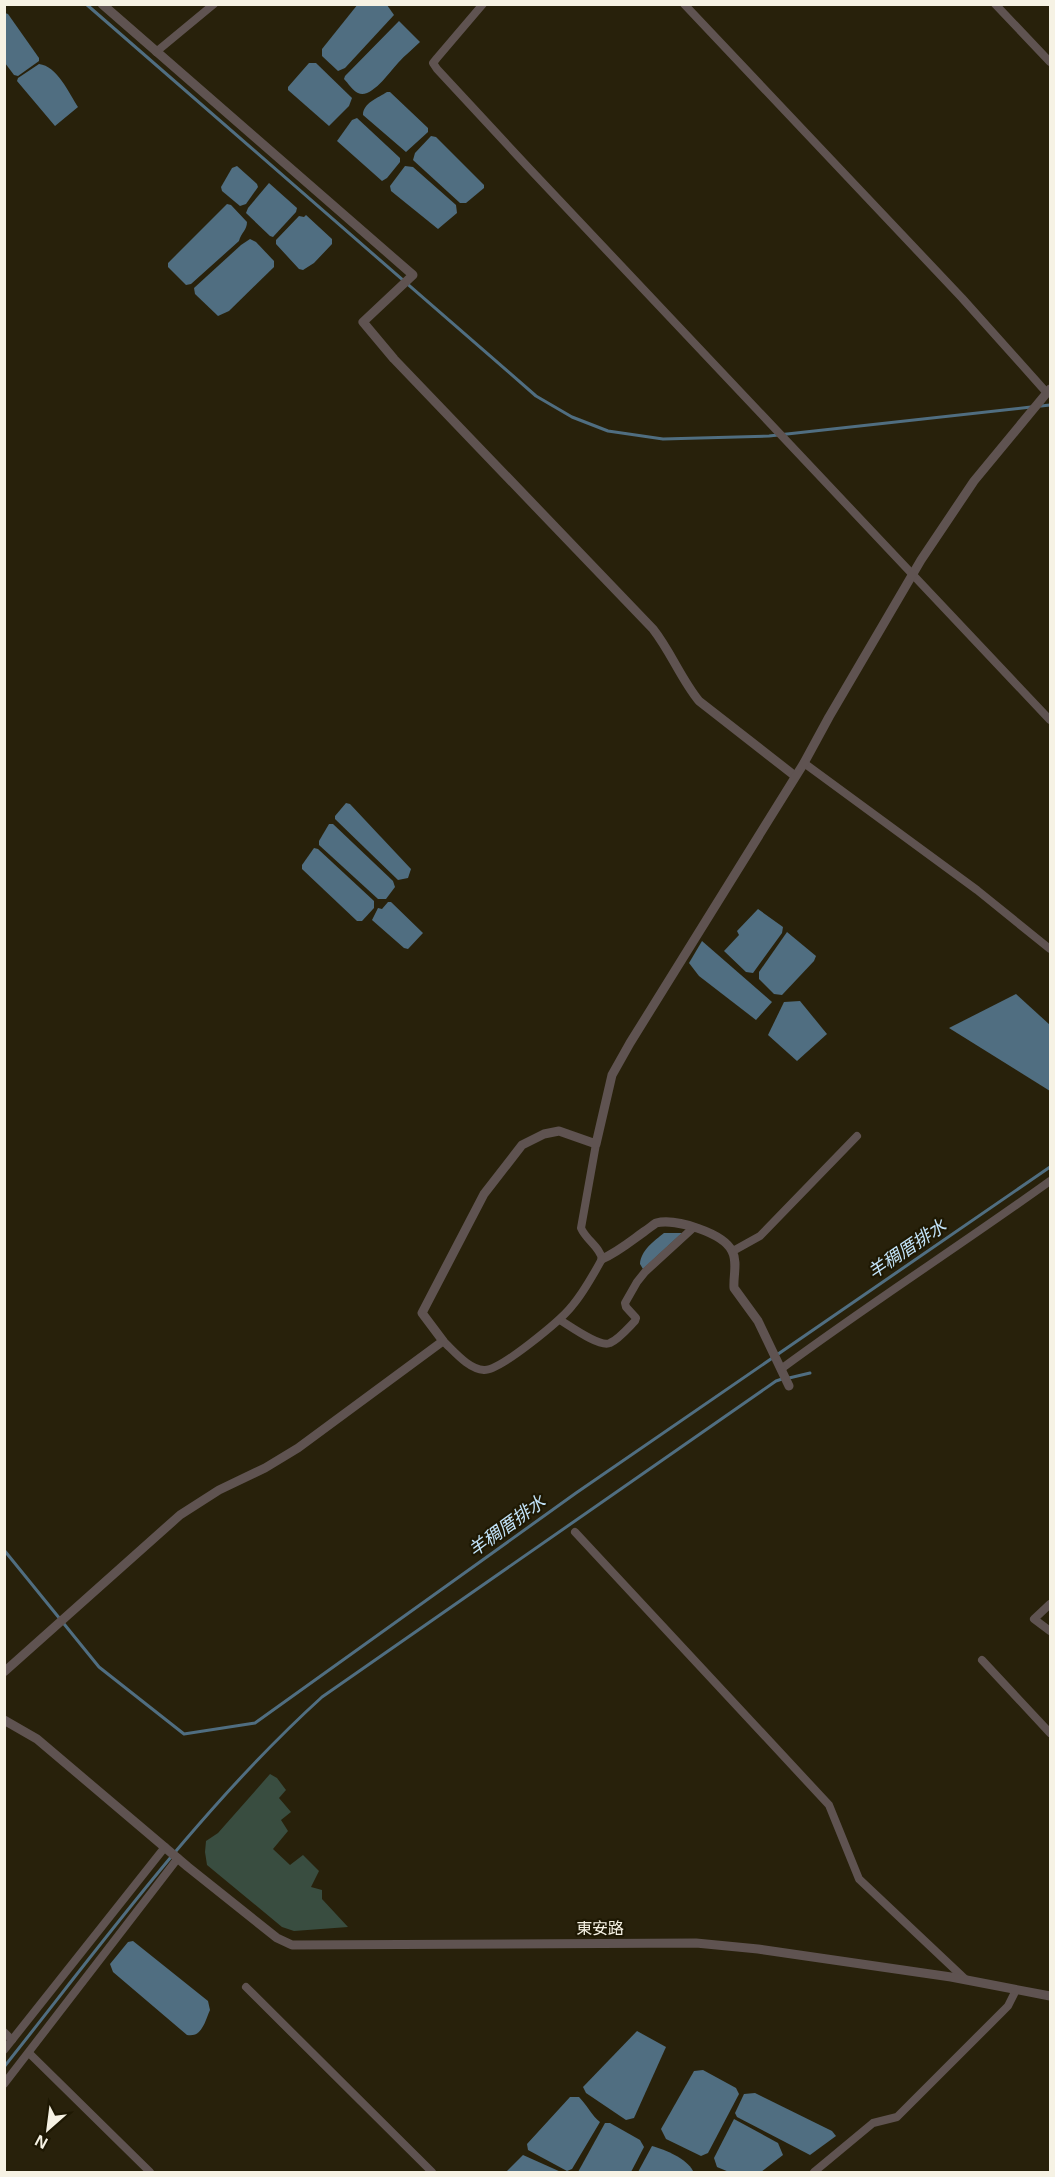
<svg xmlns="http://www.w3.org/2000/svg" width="1055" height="2177" viewBox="0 0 1055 2177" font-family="Helvetica,'Noto Sans TC',sans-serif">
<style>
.green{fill:#394d40}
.water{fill:#506e81}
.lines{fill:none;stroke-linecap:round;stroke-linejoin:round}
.stream{stroke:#506e81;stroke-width:3}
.minor{stroke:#5f5351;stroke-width:8}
.tertiary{stroke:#5f5351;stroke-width:9}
.labels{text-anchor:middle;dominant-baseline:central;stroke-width:4.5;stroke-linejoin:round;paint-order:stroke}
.street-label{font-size:16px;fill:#f6f2e4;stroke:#1e1803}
.water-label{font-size:18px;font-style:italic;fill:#c3e4fa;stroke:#1e1803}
</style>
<rect width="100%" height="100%" fill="#28210b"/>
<path class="green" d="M270 1774 277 1778 286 1790 279 1798 291 1812 281 1820 288 1831 273 1849 290 1865 303 1855 319 1871 311 1887 322 1890V1899L348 1927 294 1931 282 1927 207 1865 205 1852 206 1841 218 1833Z"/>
<g class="water">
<path d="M358 4 387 5 394 15 345 68 338 71 322 56V49Z"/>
<path d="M5 13 8 14 39 58V61L18 76 14 75 5 63Z"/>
<path d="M399 21 420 42C413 49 405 55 398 63 391 70 371 100 358 93 353 91 348 83 344 79L345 76Z"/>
<path d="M309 63H316L352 98 349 106 329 126 288 90V87Z"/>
<path d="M39 64C57 66 69 93 78 107L55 126 17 81 18 78Z"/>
<path d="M387 92H390L428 128V132L406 152 363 115C363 103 378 98 387 92Z"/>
<path d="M357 118 400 158V162L387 178 382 181 337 141 352 120Z"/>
<path d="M431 136 436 137 484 185V188L466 203H460L413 160 415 153Z"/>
<path d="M237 166 257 184 258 187 246 204 240 206 222 191 221 187 232 168Z"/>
<path d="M405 166 413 167 456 205 457 213 438 229 391 191 390 186Z"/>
<path d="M269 183 297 208 296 212 273 237 270 236 246 213 248 208Z"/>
<path d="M227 204 231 205 247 222C247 230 241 233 239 241L191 284 186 285 168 267V263Z"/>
<path d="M306 215 332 239V244L314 263 303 270 299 269 276 244V240L299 216 304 217Z"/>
<path d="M250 239 256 242 274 261V267L229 311 218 316 195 294 194 288 241 245Z"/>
<path d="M346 803 350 804 411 869 408 878 398 880 335 819V816Z"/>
<path d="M329 824H333L393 881 395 887 386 899H378L319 845V841Z"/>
<path d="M314 848 318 849 374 901V908L362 921H357L302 869V865Z"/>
<path d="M388 902H391L423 933 408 949 404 948 372 920 378 908 382 909Z"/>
<path d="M758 909 783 927 782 933 753 973 746 972 724 951 739 935 737 931Z"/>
<path d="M787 932 816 956 814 961 782 995 774 994 759 979V972Z"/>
<path d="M702 941 772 1002 756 1020 699 976 689 963Z"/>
<path d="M1016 994 1050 1025V1091L949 1028Z"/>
<path d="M800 1001 827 1034 797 1061 768 1035 784 1002Z"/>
<path d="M664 1233H682L643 1269 640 1264C641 1250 654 1241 664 1233Z"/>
<path d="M133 1941 208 2001 210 2010C205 2021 202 2038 187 2035L113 1972 110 1964 128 1942Z"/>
<path d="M637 2031 666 2047 634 2118 626 2120 586 2093 583 2087Z"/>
<path d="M703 2070 736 2088 739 2094 708 2153 701 2156 666 2139 661 2129 694 2071Z"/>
<path d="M755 2093 832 2131 836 2136 810 2155 737 2117 735 2113 744 2094Z"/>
<path d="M570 2097H579C587 2105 592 2116 600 2122L572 2169 567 2171 528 2150 527 2144Z"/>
<path d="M734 2119 778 2143 783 2155 761 2172H729L717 2167 714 2158Z"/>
<path d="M605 2123H610L640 2140 644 2147 631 2172H578Z"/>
<path d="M652 2146C666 2150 686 2158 693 2171L638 2172Z"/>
<path d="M523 2155 561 2172H506Z"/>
</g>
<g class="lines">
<g class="stream">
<path d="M86 4 536 396 572 417 608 431 663 439 769 436 1031 407"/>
<path d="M1041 406 1050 405"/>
<path d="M789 1378 810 1373"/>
<path d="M4 1550 99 1667 184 1734 255 1723 576 1493 1050 1167"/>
<path d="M4 2067C105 1940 202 1806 322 1697L776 1381 782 1379"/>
</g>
<g class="minor">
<path d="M483 4 437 58 433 63 437 69 527 166 1050 720"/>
<path d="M684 4 962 298 1047 393"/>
<path d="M995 4 1050 62"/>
<path d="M156 52 214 4"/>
<path d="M804 763 977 890 1050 949"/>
<path d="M733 1251 760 1236 857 1136"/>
<path d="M560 1320C570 1326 600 1348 610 1343 619 1339 628 1328 635 1321L636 1318 626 1307 625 1303 637 1282 645 1272 693 1228"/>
<path d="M443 1341C454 1351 468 1369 484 1370 500 1371 561 1320 572 1306 584 1292 593 1275 602 1259 600 1247 586 1240 581 1228L596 1144"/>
<path d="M781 1369C869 1304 961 1245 1050 1181"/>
<path d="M575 1532 829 1805 859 1879 965 1979"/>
<path d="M1050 1604 1034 1619 1050 1631"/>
<path d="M982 1660 1050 1733"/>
<path d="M246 1987 432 2172"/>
<path d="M4 2032 12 2040"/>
<path d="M4 2050 165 1847"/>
<path d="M29 2053 150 2172"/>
<path d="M4 2084 178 1858"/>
<path d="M814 2172 873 2123 897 2117 1008 2006 1016 1990"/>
</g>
<g class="tertiary">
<path d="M102 4 413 275 363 322 394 359 653 629C671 652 681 679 699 701L795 776"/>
<path d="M602 1259C618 1252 631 1241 645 1231 648 1229 653 1225 656 1223 676 1218 723 1233 732 1251 738 1262 733 1276 734 1288L758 1321 789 1386"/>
<path d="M4 1672 180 1515 219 1490 265 1468 298 1448 443 1341 422 1313 484 1194 522 1145 544 1134 559 1131 596 1144 612 1075 630 1043 804 763 829 717 921 560 974 481 1050 389"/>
<path d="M4 1720 37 1739 188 1867 277 1938 292 1945 696 1943 758 1949 951 1977 1050 1996"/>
</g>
</g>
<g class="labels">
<g class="street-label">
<text x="600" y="1928">東安路</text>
</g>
<g class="water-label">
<text transform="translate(907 1249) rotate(-34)">羊稠厝排水</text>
<text transform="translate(507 1526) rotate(-36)">羊稠厝排水</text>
</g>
</g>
<rect width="1055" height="2177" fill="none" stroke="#f6f2e4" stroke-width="12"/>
<g transform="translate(48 2129) rotate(208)" stroke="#1e1803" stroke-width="4.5" paint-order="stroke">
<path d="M0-4.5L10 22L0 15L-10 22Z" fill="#f6f2e4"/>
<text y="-9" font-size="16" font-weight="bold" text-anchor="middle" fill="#f6f2e4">N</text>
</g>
</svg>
